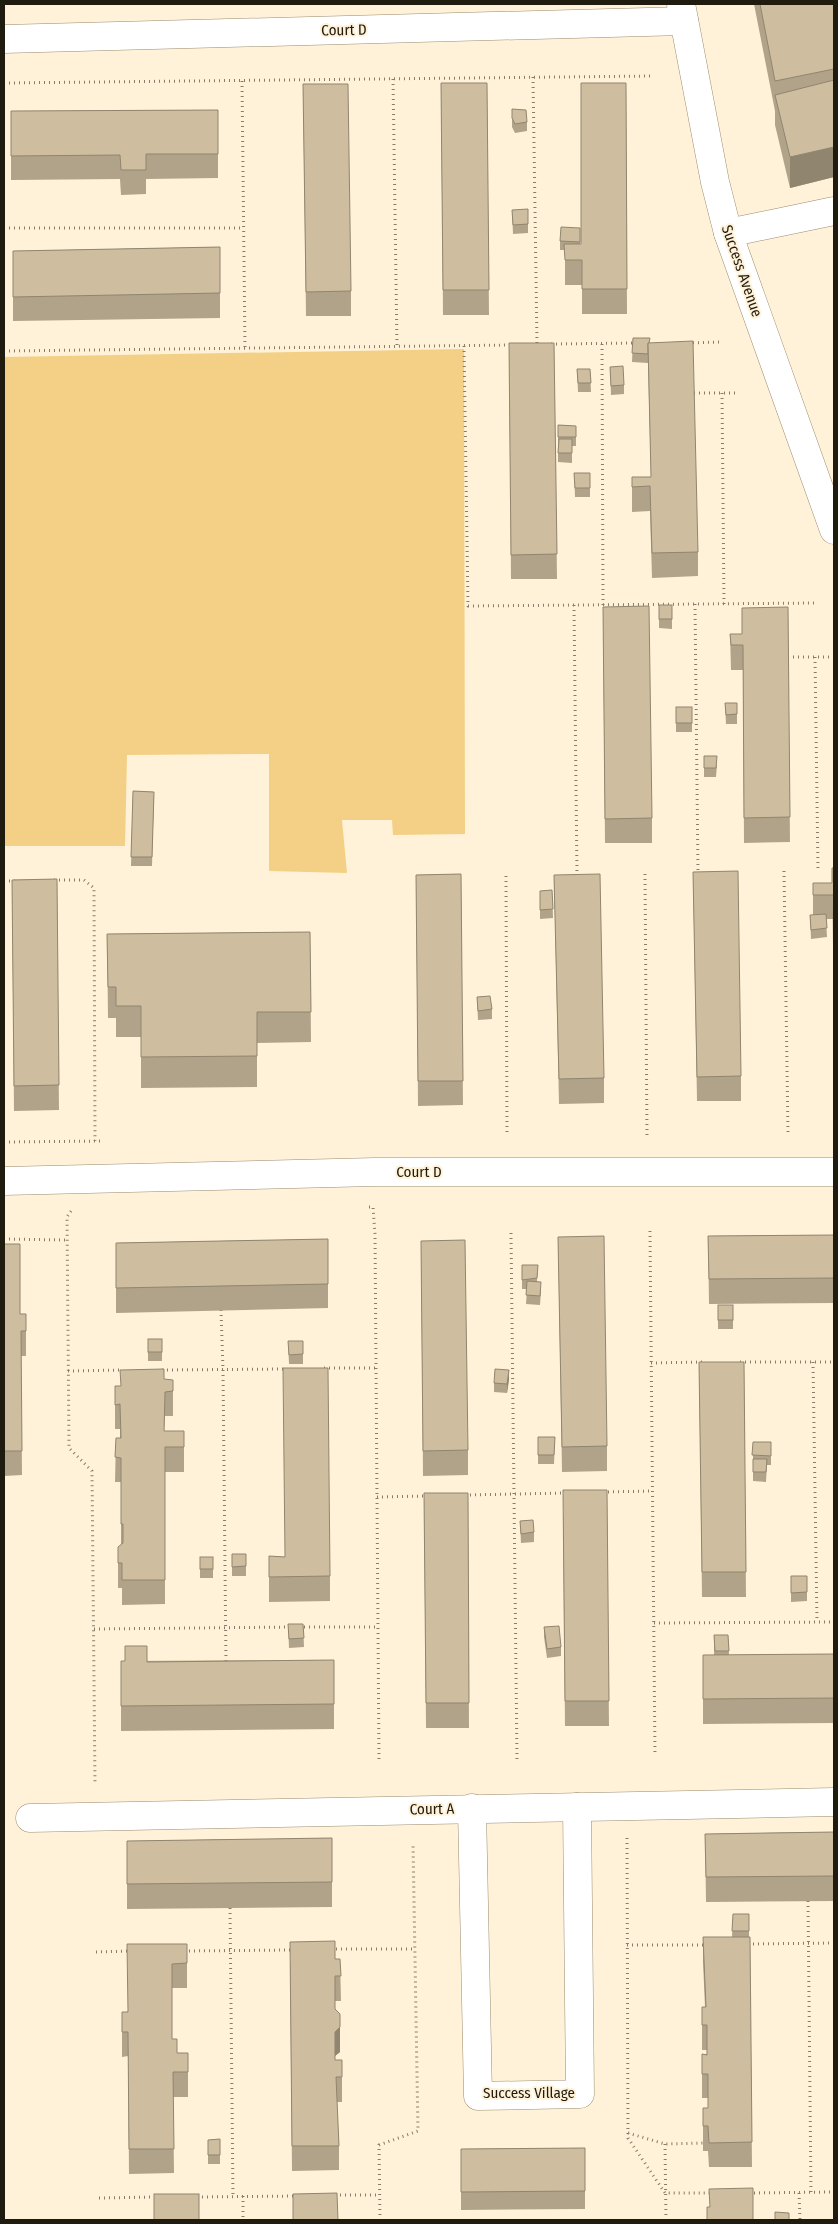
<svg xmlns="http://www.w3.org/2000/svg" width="838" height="2224" viewBox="0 0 838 2224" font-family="'Fira Sans Condensed',sans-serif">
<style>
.grass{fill:#f3d085}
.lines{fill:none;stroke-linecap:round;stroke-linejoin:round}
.minor-casing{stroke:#9b8c6e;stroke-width:29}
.path{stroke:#857c6a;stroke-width:3;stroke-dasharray:1 4;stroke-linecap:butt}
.minor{stroke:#fff;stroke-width:28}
.wall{fill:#b1a389}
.shaded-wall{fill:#90856f}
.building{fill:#cebe9f;stroke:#90856f}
.labels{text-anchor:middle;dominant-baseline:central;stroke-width:4;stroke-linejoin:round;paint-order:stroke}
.street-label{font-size:15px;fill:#201b0f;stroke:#fff2d8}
</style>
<rect width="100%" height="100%" fill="#fff2d8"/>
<path class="grass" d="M464 349 465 834 393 835 392 820H342L347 873 269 871V754L127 755 125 846H4V357Z"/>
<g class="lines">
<g class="minor-casing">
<g id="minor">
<path d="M681 4 715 182 728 233 834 530"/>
<path d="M4 39 684 21"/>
<path d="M728 233 834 211"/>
<path d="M4 1181 375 1172H834"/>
<path d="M472 1808 478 2096 580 2094 577 1807"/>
<path d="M30 1818 834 1802"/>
</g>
</g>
<g class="path">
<path d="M533 77 537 344"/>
<path d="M393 79 397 346"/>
<path d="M242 81 245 348"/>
<path d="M4 83 652 76"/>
<path d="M4 228H244"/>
<path d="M688 343 720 342"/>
<path d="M551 344 635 343"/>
<path d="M602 344 603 605"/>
<path d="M464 346 468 606 814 603"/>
<path d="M4 351 512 345"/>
<path d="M694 393H739"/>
<path d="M722 393 724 604"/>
<path d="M695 604 698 873"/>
<path d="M574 605 577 875"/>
<path d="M788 657H834"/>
<path d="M815 657 818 871"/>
<path d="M784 871 788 1133"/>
<path d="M645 874 647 1135"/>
<path d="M506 876 507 1136"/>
<path d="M54 880H84L94 888 95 1141"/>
<path d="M4 881H16"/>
<path d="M4 1142 103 1141"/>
<path d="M369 1207H373L375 1234 379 1761"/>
<path d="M71 1211 67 1217 69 1448 92 1471 95 1784"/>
<path d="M650 1231 655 1756"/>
<path d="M511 1233 517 1759"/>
<path d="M4 1239 67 1240"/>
<path d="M221 1310 223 1370 226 1664"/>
<path d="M740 1362H834"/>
<path d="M813 1362 817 1622"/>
<path d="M651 1363 703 1362"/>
<path d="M324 1368H376"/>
<path d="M162 1370 285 1369"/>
<path d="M68 1371 123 1370"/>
<path d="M603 1492 653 1491"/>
<path d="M465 1495 566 1493"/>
<path d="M377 1497 426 1496"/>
<path d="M654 1623 834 1622"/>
<path d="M299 1627H378"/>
<path d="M94 1629 293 1627"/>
<path d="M627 1838 628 2138 665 2193H713"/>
<path d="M808 1901 811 2192"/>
<path d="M230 1908 233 2197"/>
<path d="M748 1944 834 1943"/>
<path d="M627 1945H707"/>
<path d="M331 1949H415"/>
<path d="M184 1951 292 1950"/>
<path d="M96 1952 130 1951"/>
<path d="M628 2133 665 2144 703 2143"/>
<path d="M665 2144 666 2220"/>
<path d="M749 2193 834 2192"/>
<path d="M799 2193 800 2220"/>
<path d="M335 2195H379"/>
<path d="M243 2196V2220"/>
<path d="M197 2197 296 2196"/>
<path d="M99 2198 156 2197"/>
<path d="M380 2220 379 2145 418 2131 413 1843"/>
</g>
<use href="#minor" class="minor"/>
</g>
<g class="wall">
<path d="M754 4H834V177L790 188 775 125V111Z"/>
<path d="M441 83H487L489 315H443Z"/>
<path d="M626 83 627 314H582V285H565V250H560V241L580 228V244H581Z"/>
<path d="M303 84 351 291V316H306Z"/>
<path d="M218 110V178L146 179V194L121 195 120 179 11 180V111Z"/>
<path d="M512 118 527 122V131L515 133 512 127Z"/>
<path d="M512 210 528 224V233L513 234Z"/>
<path d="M220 247V318L13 321V251Z"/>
<path d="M633 338 650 343 698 552V576L652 578 650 511 632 512V477H651L648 363 632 362Z"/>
<path d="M509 343H554L557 579H511Z"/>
<path d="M610 367 624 385V394L611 395Z"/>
<path d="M577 369H590L591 392H578Z"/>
<path d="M558 425 576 426V446H572V463L558 462Z"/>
<path d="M574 473H590V497H575Z"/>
<path d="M659 605H672V629L659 628Z"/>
<path d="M603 607 652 818V843H605Z"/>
<path d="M788 607 790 842 744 843 743 670H731L730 634H742Z"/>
<path d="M725 703H737V724H726Z"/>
<rect x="676" y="707" width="16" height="25"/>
<path d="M704 756 717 765 716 777H704Z"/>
<path d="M133 791 154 792 152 866H131Z"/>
<path d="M832 868 833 919H826L827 937 811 939 810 915H813V883H832Z"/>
<path d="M693 872 741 1076V1101H697Z"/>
<path d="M461 874 463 1105 418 1106 416 875Z"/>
<path d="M554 875 604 1078V1103L559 1104Z"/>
<path d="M57 879 59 1110 14 1111 12 880Z"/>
<path d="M552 890 553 918 540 919V891Z"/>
<path d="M310 932 311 1042 257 1043V1087L141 1088V1037H116V1018H108L107 934Z"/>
<path d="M477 997 492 1009V1019L478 1020Z"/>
<path d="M834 1235V1303L709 1304 708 1236Z"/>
<path d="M558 1237 607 1446V1471L562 1472Z"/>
<path d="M328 1239V1308L116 1313V1243Z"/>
<path d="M421 1241 468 1450V1475L423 1476Z"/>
<path d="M4 1244 20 1314H26V1356H21L22 1475 4 1476Z"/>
<path d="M522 1265H538L537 1281 541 1291 540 1305 526 1304 527 1289H522Z"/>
<rect x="718" y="1305" width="15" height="24"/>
<rect x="148" y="1339" width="14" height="22"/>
<path d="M288 1341H303V1364H289Z"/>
<path d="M699 1362H744L746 1597H702Z"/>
<path d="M164 1379 173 1391V1416H165L164 1431 184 1447V1472H165V1604L122 1605V1588H118V1547L121 1545V1482H115L116 1438H120V1429H115V1386H120Z"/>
<path d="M509 1379 507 1393 494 1392V1383Z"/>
<path d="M538 1437H555L554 1464H538Z"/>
<path d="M753 1442H771V1465H767L766 1482 753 1481Z"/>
<path d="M607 1490 609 1726H565L563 1515Z"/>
<path d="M424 1493H468L469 1728H426Z"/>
<path d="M520 1521 534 1532V1542L521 1543Z"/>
<rect x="232" y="1554" width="14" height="22"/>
<path d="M269 1556 285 1557 330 1576V1601L269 1602Z"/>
<rect x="200" y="1557" width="13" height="21"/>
<path d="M791 1576H807V1601L791 1602Z"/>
<path d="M288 1624H303L304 1647 289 1648Z"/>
<path d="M544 1627 561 1647V1656L547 1658 544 1637Z"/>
<path d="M714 1635H728L729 1655 834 1654V1723L703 1724V1655H714Z"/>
<path d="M334 1660V1729L121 1731V1661Z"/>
<path d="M834 1832V1901L706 1902 705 1834Z"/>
<path d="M332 1838V1907L127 1909V1841Z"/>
<path d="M733 1914H749V1937H750L752 2167H709L708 2151H703V2108H708V2098H702V2054H707V2050H702V2007H705L703 1962V1937H732Z"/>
<path d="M187 1944V1988H172V2039L177 2053 188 2072V2097H173L174 2173 129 2174 128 2056 122 2057V2012H127Z"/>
<path d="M335 1959H340L341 2001H335V2009L340 2052 335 2056V2060H342V2102H337L339 2146V2170L292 2171 290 1966Z"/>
<path d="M220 2139V2164H208V2140Z"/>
<path d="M585 2148V2209L461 2210V2149Z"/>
</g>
<g class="shaded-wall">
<path d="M834 147V177L790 188V157Z"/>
<path d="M509 1370V1379L507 1393V1384Z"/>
<path d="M340 2027V2052L335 2056V2032Z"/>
</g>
<g class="building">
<path d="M760 4H834V69L775 81Z"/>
<path d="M834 80V147L790 157 775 95Z"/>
<path d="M441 83H487L489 290H443Z"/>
<path d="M581 83H626L627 289H582V260H565L564 244H581Z"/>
<path d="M303 84H348L351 291 306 292Z"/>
<path d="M512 109 526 110 527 122 515 124 512 118Z"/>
<path d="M218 110V154H146V170H121L120 155 11 156V111Z"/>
<path d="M528 209V224L513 225 512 210Z"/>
<path d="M561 227 580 228V242L560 241Z"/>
<path d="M220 247V293L13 297V251Z"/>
<path d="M633 338H650L649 343H648V354L632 353Z"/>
<path d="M693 341 698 552 652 553 650 486 632 487V477H651L648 343Z"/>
<path d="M509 343H554L557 554 511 555Z"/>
<path d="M623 366 624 385 611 386 610 367Z"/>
<path d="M577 369H590L591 383H578Z"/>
<path d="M558 425 576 426V437H558Z"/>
<path d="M559 439H572V453H558Z"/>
<path d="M574 473H590V488H575Z"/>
<rect x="659" y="605" width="13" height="14"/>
<path d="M649 606 652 818 605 819 603 607Z"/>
<path d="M788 607 790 817 744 818 743 645H731L730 634H742V608Z"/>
<path d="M725 703H737V714L726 715Z"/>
<rect x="676" y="707" width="16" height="16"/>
<path d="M704 756H717L716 768H704Z"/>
<path d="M133 791 154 792 152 857H131Z"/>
<path d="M832 868H834V999L833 895H813V883H832Z"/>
<path d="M738 871 741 1076 697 1077 693 872Z"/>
<path d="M461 874 463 1081H418L416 875Z"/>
<path d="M600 874 604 1078 559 1079 554 875Z"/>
<path d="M57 879 59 1085 14 1086 12 880Z"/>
<path d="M552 890 553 909 540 910V891Z"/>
<path d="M826 914 827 928 811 930 810 915Z"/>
<path d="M310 932 311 1012H257V1056L141 1057V1006H116V987H108L107 934Z"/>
<path d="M490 996 492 1009 478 1011 477 997Z"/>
<path d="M834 1235V1278L709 1279 708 1236Z"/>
<path d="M604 1236 607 1446 562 1447 558 1237Z"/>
<path d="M328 1239V1284L116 1288V1243Z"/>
<path d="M465 1240 468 1450 423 1451 421 1241Z"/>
<path d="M4 1244H20V1314H26V1331H21L22 1451H4Z"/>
<path d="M522 1265H538L537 1278 522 1280Z"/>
<path d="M527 1281 541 1282 540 1296 526 1295Z"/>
<rect x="718" y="1305" width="15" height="15"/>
<rect x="148" y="1339" width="14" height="13"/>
<path d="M288 1341H303V1354L289 1355Z"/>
<path d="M699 1362H744L746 1572H702Z"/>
<path d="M283 1368H328L330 1576 269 1577V1556L285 1557Z"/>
<path d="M164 1369V1379L173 1380V1391L165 1392 164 1431H184V1447H165V1580H122V1563H118V1547L123 1543V1524H121V1458L115 1457 116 1438H121L120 1404 115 1405V1386H121L120 1370Z"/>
<path d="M495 1369 509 1370 507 1384 494 1383Z"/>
<path d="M538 1437H555L554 1455H538Z"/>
<path d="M753 1442H771V1456L752 1455Z"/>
<path d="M753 1459H767L766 1472H753Z"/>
<path d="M563 1490H607L609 1701H565Z"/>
<path d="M424 1493H468L469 1703H426Z"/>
<path d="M533 1520 534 1532 521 1534 520 1521Z"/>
<path d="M232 1554H246V1566L232 1567Z"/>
<rect x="200" y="1557" width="13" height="12"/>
<path d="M791 1576H807V1592L791 1593Z"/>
<path d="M288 1624H303L304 1638 289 1639Z"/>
<path d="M559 1626 561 1647 547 1649 544 1627Z"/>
<path d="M714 1635H728L729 1651H715Z"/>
<path d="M125 1646H147V1662L334 1660V1704L121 1706V1661H125Z"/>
<path d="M834 1654V1698L703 1699V1655Z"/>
<path d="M834 1832V1876L706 1877 705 1834Z"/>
<path d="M332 1838V1882L127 1884V1841Z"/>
<path d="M733 1914H749V1931H732Z"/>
<path d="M703 1937H750L752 2142 709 2143 708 2126H703V2108H708V2074H702V2054L707 2055V2025H702V2007H706Z"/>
<path d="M335 1941V1959H340L341 1976H335V2009L340 2014V2027L335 2032V2060H342V2077H336L339 2146H292L290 1942Z"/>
<path d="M127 1944H187V1963L172 1964V2039H177V2053H188V2072H173L174 2149H129L128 2032H122V2012H128Z"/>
<path d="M220 2139V2155H208V2140Z"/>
<path d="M585 2148V2191L461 2192V2149Z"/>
<path d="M753 2188V2220H707V2207H710L709 2189Z"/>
<path d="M337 2193 338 2220H293V2194Z"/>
<rect x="154" y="2194" width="45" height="26"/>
<path d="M775 2212 789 2213V2220H775Z"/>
</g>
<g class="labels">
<g class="street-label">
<text transform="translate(344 30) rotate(-1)">Court D</text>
<text transform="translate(742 271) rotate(71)">Success Avenue</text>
<text x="419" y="1172">Court D</text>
<text transform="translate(432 1809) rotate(-1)">Court A</text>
<text x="529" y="2093">Success Village</text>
</g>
</g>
<rect width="838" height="2224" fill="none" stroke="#201b0f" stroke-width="10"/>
</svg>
